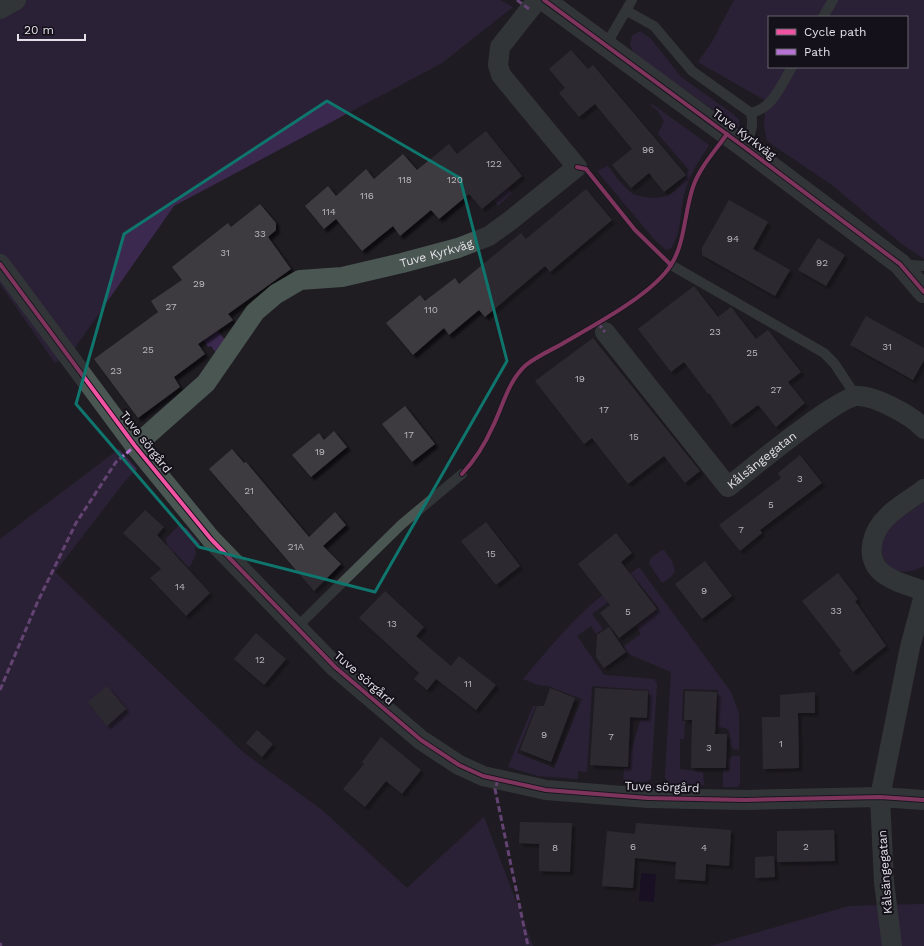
<svg xmlns="http://www.w3.org/2000/svg" width="924" height="946" viewBox="0 0 924 946" font-family="'Work Sans',sans-serif">
<style>
.green{fill:#3b294f;fill-rule:evenodd}
.water{fill:#140326}
.building{fill:#3d3b40;filter:url(#shadow)}
.lines{fill:none;stroke-linecap:round;stroke-linejoin:round}
.service{stroke:#4a5651;stroke-width:10}
.minor{stroke:#4a5651;stroke-width:20}
.tertiary{stroke:#4a5651;stroke-width:22}
.quiet{stroke:#b673d3;stroke-width:3;stroke-dasharray:6 3;stroke-linecap:butt}
.cycleway-casing{stroke:#15111b;stroke-width:6}
.cycleway{stroke:#f153a3;stroke-width:4}
.marked{fill:none;stroke:#0f766e;stroke-width:3;stroke-linejoin:round}
.labels{text-anchor:middle;dominant-baseline:central;stroke-width:4;stroke-linejoin:round;paint-order:stroke}
.number-label{font-size:10px;fill:#bab7bd}
.street-label{font-size:12px;fill:#e3e0e7;stroke:#15111b}
</style>
<defs>
<filter id="shadow"><feDropShadow dx="3.5" dy="3.5" stdDeviation="1" flood-color="#0009"/></filter>
</defs>
<rect width="100%" height="100%" fill="#1f1c22"/>
<g class="green">
<path d="M0 0H500L513 7 442 63 174 206 72 352 55 363 0 284Z"/>
<path d="M734 0H924V259L902 244 832 185 767 141 764 126 766 101 698 62 712 42ZM769 17H907V67H769Z"/>
<path d="M640 31 651 39 681 77 733 114 739 120V128L634 54 630 44 632 36Z"/>
<path d="M652 104 709 145C699 160 688 177 684 195 680 212 681 234 671 248L666 250 654 239 597 171 608 166C615 176 623 187 633 194 637 196 642 196 645 197 669 201 679 191 689 170L658 134 664 121 657 110 651 106Z"/>
<path d="M496 176 512 193 498 206 483 187Z"/>
<path d="M208 318 225 340 216 353 211 346 208 347 195 328Z"/>
<path d="M119 449 137 469 125 481 55 572 244 753 322 810 407 888 484 817 533 946H0V539Z"/>
<path d="M924 502V566C893 584 869 556 889 527 894 521 916 508 924 502Z"/>
<path d="M178 526 186 528 200 544 195 548 196 554 189 568 175 553 169 559 166 539Z"/>
<path d="M662 550H664L672 561 675 571 671 577 662 583 649 563 651 558Z"/>
<path d="M639 567 731 692 739 714V750L733 749 731 746 729 730 725 728 718 727V690L683 689 682 721H685L684 739H680V769L703 772 704 785 669 784 665 777 671 672 631 655 627 653 624 646 641 634 636 626 659 609 638 582 615 599 608 590Z"/>
<path d="M603 595 608 602 592 614 603 629 596 634 591 626 577 636 604 675 654 679 657 684 651 779 645 782 623 783 624 768H630V755L640 721 648 719 649 690 592 686 587 772 578 771V779L538 776 508 767 533 706H536L517 753 554 768 582 699 548 686 538 685 523 679C548 650 572 619 603 595Z"/>
<path d="M733 756H740V784L737 787H723V770H729L728 759Z"/>
<path d="M924 904V946H710L849 906Z"/>
</g>
<path class="water" d="M641 873 656 874 654 902 639 901Z"/>
<g class="building">
<path d="M571 50 588 69 593 65 686 175 664 192 649 173 631 188 612 165 632 149 595 104 579 117 559 93 565 88 549 69Z"/>
<path d="M486 131 522 176 482 209 469 194 439 219 431 210 400 236 393 226 362 251 336 219 324 229 305 206 328 186 336 196 366 169 374 179 403 154 417 170 449 144 457 154Z"/>
<path d="M586 189 612 220 550 272 545 266 485 317 479 310 449 335 444 328 413 355 386 323 420 295 425 301 455 278 459 284 521 233 526 239Z"/>
<path d="M729 200 768 222 753 249 790 270 775 296 702 255V248Z"/>
<path d="M260 204 276 223V230L268 237 291 269 228 314 233 320 198 344 205 354 174 377 180 387 138 418 94 359 158 312 151 301 182 280 172 267 228 223 231 227Z"/>
<path d="M818 238 845 255 826 286 798 270Z"/>
<path d="M694 286 718 317 731 307 756 339 768 330 801 372 788 382 805 403 776 427 758 405 731 425 709 393 708 394 684 362 671 372 638 329Z"/>
<path d="M866 316 924 348V360L913 380 850 345Z"/>
<path d="M593 338 700 471 685 483 664 456 628 484 592 438 584 444 535 381Z"/>
<path d="M405 406 435 444 412 462 382 424Z"/>
<path d="M334 431 347 447 311 477 292 455 319 433 324 440Z"/>
<path d="M232 449 244 463 246 462 309 537 335 512 346 525 323 546 341 564 314 591 209 469Z"/>
<path d="M800 455 822 483 760 530 762 533 740 551 719 525 781 478 778 473Z"/>
<path d="M145 510 164 527 157 535 210 593 186 616 150 578 161 569 123 533Z"/>
<path d="M486 522 520 566 496 585 461 541Z"/>
<path d="M616 533 632 553 621 562 657 609 619 638 600 613 610 605 578 564Z"/>
<path d="M705 561 732 596 702 619 675 584Z"/>
<path d="M838 573 858 599 855 601 886 646 853 672 839 653 841 651 802 601Z"/>
<path d="M385 591 424 627 416 636 451 666 459 656 496 685 476 710 436 679 427 690 414 679 419 673 359 618Z"/>
<path d="M609 627 626 652 604 668 596 657 597 635Z"/>
<path d="M256 633 286 659 264 685 234 659Z"/>
<path d="M107 686 126 709 107 726 88 702Z"/>
<path d="M550 688 575 698 551 762 520 750 537 706H544Z"/>
<path d="M595 688 648 691 647 718 630 717 628 767 590 765Z"/>
<path d="M685 691 717 692 715 734H727L726 768H691L692 720H684Z"/>
<path d="M815 692V713H798L799 768 763 769 762 717H780V695Z"/>
<path d="M257 730 273 744 262 757 246 743Z"/>
<path d="M381 737 421 770 402 794 386 781 365 807 343 789 364 764 362 762Z"/>
<path d="M520 822 572 823 570 872 539 871V844L519 843Z"/>
<path d="M636 823 731 830 729 866 706 864 705 881 675 879 676 862 635 858 633 888 602 886 607 831 635 834Z"/>
<path d="M834 830 835 861 777 862V831Z"/>
<path d="M774 856 775 877 755 878V857Z"/>
</g>
<g class="lines">
<g class="service">
<path d="M627 11 654 26 692 71 751 113C754 127 751 134 743 146"/>
<path d="M823 17 833 0"/>
<path d="M606 45 632 0"/>
<path d="M751 113C773 108 781 85 792 67"/>
<path d="M902 264 924 266"/>
<path d="M671 265 824 353 834 363 856 396"/>
<path d="M297 627 402 524 462 474"/>
</g>
<g class="minor">
<path d="M0 9 16 0"/>
<path d="M0 264 135 446 211 539 335 667 421 740 459 765 483 776 546 790 648 798 745 800 880 797 924 800"/>
<path id="s1" d="M605 332 728 487C748 471 838 397 857 396 874 395 913 416 924 429"/>
<path id="s2" d="M135 446 206 383 255 312 276 294 300 280 342 277 402 263 458 248 489 236 511 220 577 167 501 75 498 65 500 47 537 0"/>
<path d="M924 489C912 499 897 506 887 517 873 530 865 554 879 570 890 581 910 586 924 591"/>
<path d="M892 946 884 882 880 797 910 647 924 595"/>
</g>
<path class="tertiary" d="M544 0 743 146 900 264 924 292"/>
<g class="quiet">
<path d="M517 0 529 9"/>
<path d="M598 323 605 332"/>
<path d="M0 690 38 601 76 523 116 462 135 446"/>
<path d="M498 780 495 789 528 946"/>
<path d="M0 943 1 946"/>
</g>
<g class="cycleway-casing">
<g id="cycleway">
<path d="M544 0 743 146 900 264 924 292"/>
<path d="M577 167 586 169 635 230 671 265"/>
<path d="M0 264 135 446 211 539 335 667 421 740 459 765 483 776 546 790 648 798 745 800 880 797 924 800"/>
<path d="M462 474C475 460 485 444 493 426 503 406 508 381 526 365 536 357 549 351 560 345 591 327 642 300 665 273 686 249 683 216 693 187 699 168 716 150 727 134"/>
</g>
</g>
<use href="#cycleway" class="cycleway"/>
</g>
<path d="M0 0H924V946H0ZM327 101 460 178 507 361 375 592 199 547 76 404 124 234Z" fill="#1f1c22" fill-opacity=".55" fill-rule="evenodd"/>
<path class="marked" d="M327 101 460 178 507 361 375 592 199 547 76 404 124 234Z"/>
<g class="labels">
<g class="number-label">
<text x="648" y="149">96</text>
<text x="494" y="163">122</text>
<text x="405" y="179">118</text>
<text x="455" y="179">120</text>
<text x="367" y="195">116</text>
<text x="329" y="211">114</text>
<text x="260" y="233">33</text>
<text x="733" y="238">94</text>
<text x="225" y="252">31</text>
<text x="822" y="262">92</text>
<text x="199" y="283">29</text>
<text x="171" y="306">27</text>
<text x="431" y="309">110</text>
<text x="715" y="331">23</text>
<text x="887" y="346">31</text>
<text x="148" y="349">25</text>
<text x="752" y="352">25</text>
<text x="116" y="370">23</text>
<text x="580" y="378">19</text>
<text x="776" y="389">27</text>
<text x="604" y="409">17</text>
<text x="409" y="434">17</text>
<text x="634" y="436">15</text>
<text x="320" y="451">19</text>
<text x="800" y="478">3</text>
<text x="249" y="490">21</text>
<text x="771" y="504">5</text>
<text x="741" y="529">7</text>
<text x="296" y="546">21A</text>
<text x="491" y="553">15</text>
<text x="180" y="586">14</text>
<text x="704" y="590">9</text>
<text x="836" y="610">33</text>
<text x="628" y="611">5</text>
<text x="392" y="623">13</text>
<text x="260" y="659">12</text>
<text x="468" y="683">11</text>
<text x="544" y="734">9</text>
<text x="611" y="736">7</text>
<text x="781" y="743">1</text>
<text x="709" y="747">3</text>
<text x="633" y="846">6</text>
<text x="806" y="846">2</text>
<text x="555" y="847">8</text>
<text x="704" y="847">4</text>
</g>
<g class="street-label">
<text transform="translate(744 134) rotate(37)">Tuve Kyrkväg</text>
<text stroke="none"><textPath href="#s2" startOffset="376">Tuve Kyrkväg</textPath></text>
<text transform="translate(146 442) rotate(52)">Tuve sörgård</text>
<text stroke="none"><textPath href="#s1" startOffset="241">Kålsängegatan</textPath></text>
<text transform="translate(364 678) rotate(41)">Tuve sörgård</text>
<text transform="translate(662 787) rotate(2)">Tuve sörgård</text>
<text transform="translate(885 872) rotate(-94)">Kålsängegatan</text>
</g>
</g>
<rect x="768" y="16" width="140" height="52" fill="#15111b" stroke="#67646d"/>
<rect x="776" y="29" width="20" height="6" fill="#f153a3" stroke="#67646d"/>
<text x="804" y="36" font-size="12" fill="#e3e0e7">Cycle path</text>
<rect x="776" y="49" width="20" height="6" fill="#b673d3" stroke="#67646d"/>
<text x="804" y="56" font-size="12" fill="#e3e0e7">Path</text>
<path d="M18 34v6h67v-6" fill="none" stroke="#e3e0e7" stroke-width="2"/>
<text x="24" y="34" font-size="12" fill="#e3e0e7" stroke="#15111b" stroke-width="3" paint-order="stroke">20 m</text>
</svg>
